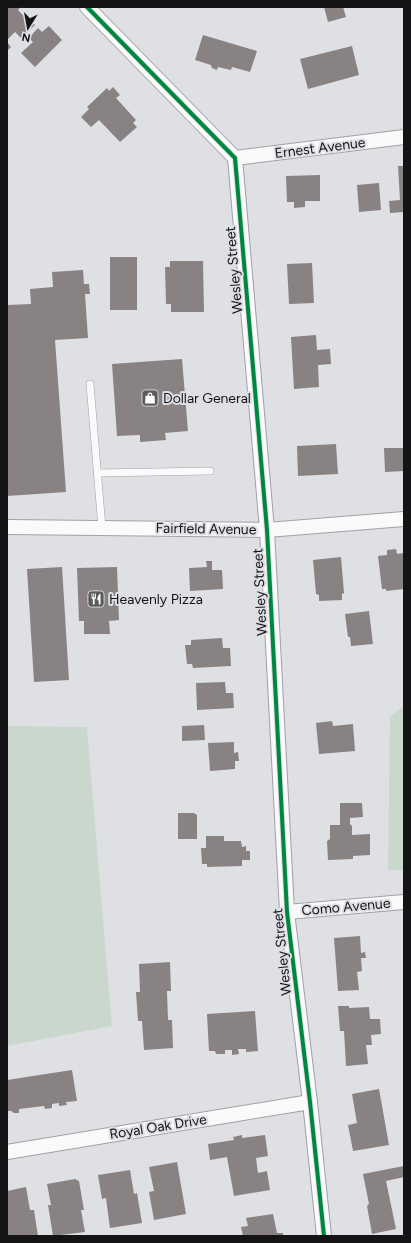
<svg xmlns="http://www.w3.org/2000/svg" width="411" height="1243" viewBox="0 0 411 1243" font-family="Figtree,sans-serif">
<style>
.green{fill:#cad7cc}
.building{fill:#888382}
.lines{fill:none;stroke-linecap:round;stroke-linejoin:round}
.lane-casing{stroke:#a0a1a3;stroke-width:8}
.street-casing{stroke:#a0a1a3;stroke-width:16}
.lane{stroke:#fafafb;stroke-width:7}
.street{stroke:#fafafb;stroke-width:14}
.cycleway-casing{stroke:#dedfe5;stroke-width:6}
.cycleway{stroke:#00873e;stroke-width:4}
.labels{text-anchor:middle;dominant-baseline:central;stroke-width:4;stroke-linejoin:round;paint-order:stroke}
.street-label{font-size:14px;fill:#141416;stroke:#dedfe5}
.poi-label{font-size:14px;fill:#141416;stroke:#dedfe5;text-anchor:start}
</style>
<rect width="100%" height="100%" fill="#dfe0e4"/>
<g class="green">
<path d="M404 706V870H388L390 717Z"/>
<path d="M7 726 87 727 112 1026 7 1046Z"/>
</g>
<g class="building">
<path d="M7 7H21L18 10 28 21 30 19 35 25 21 38 15 32 7 40Z"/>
<path d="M324 7H343L346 17 328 22Z"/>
<path d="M49 26 62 40 35 67 21 53 33 42 29 38 38 28 42 32Z"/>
<path d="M203 35 257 51 250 72 232 67 231 70 218 67 217 70 212 68 211 65 195 60Z"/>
<path d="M7 42 11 47 7 51Z"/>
<path d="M352 46 359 75 308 89 300 59Z"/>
<path d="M113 87 120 95 116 98 136 120 133 123 137 127 120 142 99 120 91 127 81 117 89 109 87 107 107 88 109 91Z"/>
<path d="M398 166H404V212L390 213 389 201 400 200Z"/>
<path d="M320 175V201H305V207L294 208V202H287L286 176Z"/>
<path d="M379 183 381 210 359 212 357 185Z"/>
<rect x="110" y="257" width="27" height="53"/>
<path d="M170 261H203L204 312H171V304H166L165 267H170Z"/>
<path d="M312 263 314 303 289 304 287 264Z"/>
<path d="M83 270 84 284H89L90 294H85L88 338 55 340 66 492 7 496V305L31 304 30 289 53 287 52 272Z"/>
<path d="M316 335 317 350 330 349 331 364 318 365 319 387 294 389 291 337Z"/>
<path d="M182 359 188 431 165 433 166 440 140 442V435L117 436 112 364Z"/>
<path d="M336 444 338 474 298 476 297 446Z"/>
<path d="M384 448H404V471L385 472Z"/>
<path d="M396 549 397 554 403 553 404 589 386 591V589H382L378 556 387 555V550Z"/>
<path d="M341 557 344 593 342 594V600L319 601V595L316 594 313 560Z"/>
<path d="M206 561H212V570H222L223 589 190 591 189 568 207 567Z"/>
<path d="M62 567 69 680 34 682 27 569Z"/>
<path d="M117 567 119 620 109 621 110 634H84V621H79L77 568Z"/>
<path d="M369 611 373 644 351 646 350 637H348L345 614Z"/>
<path d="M222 638 223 648H230L231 666 193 668 192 664H187L185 645H191V640Z"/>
<path d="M225 682 226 693H233L234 708 197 710 196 683Z"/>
<path d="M332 721 333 726 353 724 355 751 319 754 316 723Z"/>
<path d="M204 725 205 740 182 741V726Z"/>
<path d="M234 742V753L238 752 239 761H235V769L210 771 208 743Z"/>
<path d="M340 803H362L363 817 350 818V824L352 826V835L370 834V855L353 856V859L328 860 327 841 330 839V825H340Z"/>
<path d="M178 813H194L197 815V839H178Z"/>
<path d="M206 836H224V841H241L242 847 246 846V851H250V860H242V866L207 867V864H202L201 848H206Z"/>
<path d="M360 936 361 953 365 952 366 958H361L362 971 357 972 359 990 338 991 334 938Z"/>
<path d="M170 962 171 991H167L168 1020H172L173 1048 144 1050 142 1021H138L136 992H140L139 964Z"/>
<path d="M338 1006H349V1008L369 1007 370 1019H380L381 1034 371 1035 372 1045H366L368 1064 346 1066 344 1031H340Z"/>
<path d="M255 1011 258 1051 246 1052V1049H238L239 1054 232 1055V1050H225V1054H216L215 1051H209L207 1014Z"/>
<path d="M72 1070 77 1101 66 1102 67 1105 59 1106V1103L52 1104V1108L45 1109 44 1106 19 1109V1113H14L11 1111H7V1080Z"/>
<path d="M379 1089 389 1145 353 1151 348 1125 357 1123 352 1094Z"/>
<path d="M242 1135V1138L265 1135 268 1156 256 1158 258 1173 267 1171 270 1190 234 1196 227 1157 210 1160 208 1144 234 1140 233 1137Z"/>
<path d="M177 1162 186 1214 154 1220 149 1192 154 1191 149 1167Z"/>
<path d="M404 1166V1177L386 1181 396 1229 372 1234 367 1206 369 1204 363 1174Z"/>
<path d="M130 1170 134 1194 137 1193 142 1223 110 1228 106 1198 102 1199 98 1175Z"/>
<path d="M75 1179 79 1181 84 1210H81L85 1232 53 1236 48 1205H51L47 1184Z"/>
<path d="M26 1187 30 1210H34L38 1236H7V1191Z"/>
<path d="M273 1214 277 1233H283V1236H243L241 1227 248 1226 246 1218Z"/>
</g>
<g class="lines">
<g class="lane-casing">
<g id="lane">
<path d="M90 384 102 528"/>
<path d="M98 473 210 471"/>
</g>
</g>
<g class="street-casing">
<g id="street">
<path d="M87 7 235 158 267 530 287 912 310 1102 324 1236"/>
<path d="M235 158 404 137"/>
<path d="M7 527 267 530 404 519"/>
<path d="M287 912 404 902"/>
<path d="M7 1152 310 1102"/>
</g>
</g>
<use href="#lane" class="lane"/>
<use href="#street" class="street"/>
<g class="cycleway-casing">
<path id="cycleway" d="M87 7 235 158 267 530 287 912 310 1102 324 1236"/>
</g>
<use href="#cycleway" class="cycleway"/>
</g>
<defs>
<g id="shop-square" transform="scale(0.9)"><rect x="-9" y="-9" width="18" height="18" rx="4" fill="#5b5b5e" stroke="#dedfe5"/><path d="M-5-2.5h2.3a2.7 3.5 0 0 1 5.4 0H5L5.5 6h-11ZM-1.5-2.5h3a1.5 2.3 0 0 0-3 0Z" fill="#fff"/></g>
<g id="restaurant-square" transform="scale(0.9)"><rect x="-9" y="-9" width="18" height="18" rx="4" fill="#5b5b5e" stroke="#dedfe5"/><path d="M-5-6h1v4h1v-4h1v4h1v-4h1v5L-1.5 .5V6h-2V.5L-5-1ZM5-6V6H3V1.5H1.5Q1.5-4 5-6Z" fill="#fff"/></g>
</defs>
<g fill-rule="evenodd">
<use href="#shop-square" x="150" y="398"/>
<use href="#restaurant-square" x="96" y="599"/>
</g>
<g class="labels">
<g class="street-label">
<text transform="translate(320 148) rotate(-7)">Ernest Avenue</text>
<text transform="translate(234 270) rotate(-95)">Wesley Street</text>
<text transform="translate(206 529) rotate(1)">Fairfield Avenue</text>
<text transform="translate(260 592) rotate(-93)">Wesley Street</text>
<text transform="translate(346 907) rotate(-5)">Como Avenue</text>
<text transform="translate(282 952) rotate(-96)">Wesley Street</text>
<text transform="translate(158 1127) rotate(-9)">Royal Oak Drive</text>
</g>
<g class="poi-label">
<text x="163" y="398">Dollar General</text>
<text x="109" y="599">Heavenly Pizza</text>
</g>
</g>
<rect width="411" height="1243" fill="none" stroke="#141416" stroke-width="16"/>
<g transform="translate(28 28) rotate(191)" stroke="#dedfe5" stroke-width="3" paint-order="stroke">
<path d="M0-3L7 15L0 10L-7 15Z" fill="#141416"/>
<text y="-6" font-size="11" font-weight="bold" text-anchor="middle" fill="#141416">N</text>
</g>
</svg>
